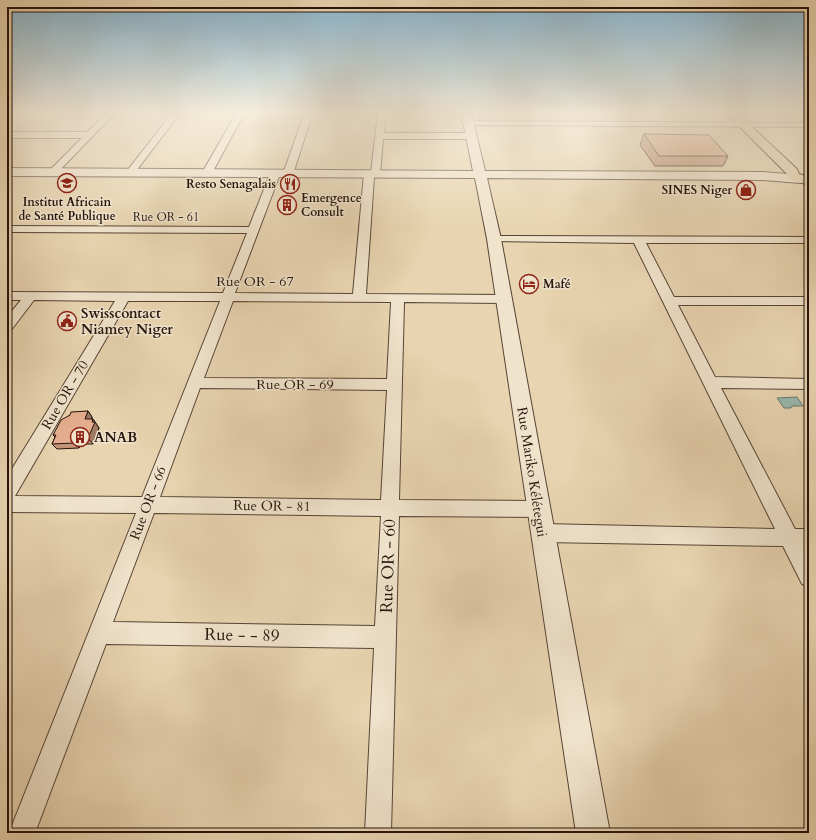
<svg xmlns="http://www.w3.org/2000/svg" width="816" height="840" viewBox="0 0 816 840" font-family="Cardo,serif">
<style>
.water{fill:#97b8af;stroke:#69766e}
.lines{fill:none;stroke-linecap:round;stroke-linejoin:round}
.minor-casing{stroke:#564435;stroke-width:2}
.tertiary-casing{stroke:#564435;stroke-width:2}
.primary-casing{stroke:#25140c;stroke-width:2}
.minor{fill:#f0e3cc;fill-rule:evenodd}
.tertiary{fill:#f0e3cc;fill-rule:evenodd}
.primary{fill:#e8d4b0;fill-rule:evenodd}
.wall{fill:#c5957a;stroke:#25140c}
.shaded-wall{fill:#a07963;stroke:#25140c}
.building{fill:#e5ad8e;stroke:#25140c}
.labels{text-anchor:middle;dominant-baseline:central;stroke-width:3;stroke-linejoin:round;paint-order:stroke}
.far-poi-label{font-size:12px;font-weight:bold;fill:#25140c;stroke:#f0e3cc;text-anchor:end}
.far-street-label{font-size:12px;fill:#25140c;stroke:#f0e3cc}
.street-label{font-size:14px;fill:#25140c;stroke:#f0e3cc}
.poi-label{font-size:14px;font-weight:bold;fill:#25140c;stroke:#f0e3cc;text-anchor:start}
.near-street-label{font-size:17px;fill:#25140c;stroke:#f0e3cc}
</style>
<rect width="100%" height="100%" fill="#e8d4b0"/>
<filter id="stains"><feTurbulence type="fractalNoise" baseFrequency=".005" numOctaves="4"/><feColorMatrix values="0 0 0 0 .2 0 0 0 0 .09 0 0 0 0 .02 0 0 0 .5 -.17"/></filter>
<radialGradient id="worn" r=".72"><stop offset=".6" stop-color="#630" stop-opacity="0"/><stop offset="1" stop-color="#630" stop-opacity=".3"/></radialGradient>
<path class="water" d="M797 397 803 406H792L791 408H784L777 398Z"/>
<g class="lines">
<g class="minor-casing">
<g id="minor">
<path d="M108 112H116L56 174 53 175 48 172 82 138H7V132H87Z"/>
<path d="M173 112H181L133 175H127L125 173 127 171Z"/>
<path d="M237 112H245L212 173 207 176 204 175 202 173Z"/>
<path d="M305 112H313L293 174 291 176H285L283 174Z"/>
<path d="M378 112H386L384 133H471L475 136 471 139H383L380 174 378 176 374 177 366 294 504 295 509 296 510 299 509 302 504 303 404 302 399 500 538 501 544 503 547 509 544 515 538 517 399 516 391 833H365L374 648 106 644 35 833H9L136 513 7 512V477L115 301 34 300 12 329 7 330V317L21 300H7V292L223 293 247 233 7 232V226L249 227 270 174 275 171 280 174 235 293 353 294 364 174 366 172H371ZM128 301H220L142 497 15 496ZM233 301 391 302 387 379 204 378ZM200 388 387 390 381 500 160 497ZM154 513 381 516 375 626 113 622Z"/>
<path d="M466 121 809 123V127L469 125H466L465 123Z"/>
<path d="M494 236 809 237V243H646L674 297H809V305H678L715 377 809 379V389L721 388 795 529H809V547H804L809 557V587L802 584 783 546 542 542 535 539 533 533 535 527 542 524 775 529 634 243 490 241 488 239 490 237Z"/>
</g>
</g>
<g class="tertiary-casing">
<path id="tertiary" d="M461 112H471L485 171 763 172 800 175 804 176 806 179 804 182 800 183 763 180 487 178 501 239 610 833H576L487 239 475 178 7 176V168L473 171Z"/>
</g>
<g class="primary-casing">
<path id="primary" d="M725 112H736L797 169 799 174 809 177V185L788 179 786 173Z"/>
</g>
<use href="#minor" class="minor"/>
<use href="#tertiary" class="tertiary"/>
<use href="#primary" class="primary"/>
</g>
<g class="wall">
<path d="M616 112H647L646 115H618Z"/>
<path d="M644 134 728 156 723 166H655L640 145Z"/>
<path d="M88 411 92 417V419H93L99 428 93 444H81L79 448 57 449 52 444 55 437 53 435 70 415Z"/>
</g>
<g class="shaded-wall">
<path d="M88 411 92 417 89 425 85 419Z"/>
<path d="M93 419 99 428 93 444 88 438Z"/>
<path d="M77 439 81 444 79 448 75 443Z"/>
</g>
<g class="building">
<path d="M644 134 709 135 728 156H659Z"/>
<path d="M88 411 85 419H93L92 422H95L88 438 77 439 75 443 52 444 56 435H53L61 420 70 415 71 412Z"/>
</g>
<linearGradient id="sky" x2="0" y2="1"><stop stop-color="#87b6d1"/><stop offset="0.49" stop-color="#f5ecdb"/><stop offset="1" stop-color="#f5ecdb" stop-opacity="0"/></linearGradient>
<rect width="816" height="229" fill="url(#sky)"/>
<defs>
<g id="university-ring" transform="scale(1)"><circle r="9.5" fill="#f0e3cc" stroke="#8f2418" stroke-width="1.5"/><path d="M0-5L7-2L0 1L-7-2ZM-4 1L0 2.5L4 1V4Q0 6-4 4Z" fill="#8f2418"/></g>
<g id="restaurant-ring" transform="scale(1)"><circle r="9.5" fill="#f0e3cc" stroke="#8f2418" stroke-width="1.5"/><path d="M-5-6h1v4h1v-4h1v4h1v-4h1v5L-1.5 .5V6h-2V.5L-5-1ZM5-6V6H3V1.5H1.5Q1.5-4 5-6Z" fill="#8f2418"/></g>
<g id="shop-ring" transform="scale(1)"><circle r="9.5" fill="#f0e3cc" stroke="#8f2418" stroke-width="1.5"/><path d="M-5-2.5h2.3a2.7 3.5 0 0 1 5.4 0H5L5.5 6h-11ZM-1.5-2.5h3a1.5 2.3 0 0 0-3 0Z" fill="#8f2418"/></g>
<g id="building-ring" transform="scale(1)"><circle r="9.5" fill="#f0e3cc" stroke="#8f2418" stroke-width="1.5"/><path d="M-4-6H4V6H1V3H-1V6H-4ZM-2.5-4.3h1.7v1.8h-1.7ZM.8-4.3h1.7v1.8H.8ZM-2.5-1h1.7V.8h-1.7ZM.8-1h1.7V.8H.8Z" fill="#8f2418"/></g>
<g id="hotel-ring" transform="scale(1)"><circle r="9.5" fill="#f0e3cc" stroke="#8f2418" stroke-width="1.5"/><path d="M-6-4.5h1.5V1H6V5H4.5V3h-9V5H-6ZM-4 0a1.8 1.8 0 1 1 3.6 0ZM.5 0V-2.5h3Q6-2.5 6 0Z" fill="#8f2418"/></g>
<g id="civic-ring" transform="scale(1)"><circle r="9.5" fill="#f0e3cc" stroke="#8f2418" stroke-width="1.5"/><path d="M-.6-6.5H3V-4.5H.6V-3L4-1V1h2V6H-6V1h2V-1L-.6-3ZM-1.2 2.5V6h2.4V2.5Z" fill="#8f2418"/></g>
</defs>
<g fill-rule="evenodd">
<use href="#university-ring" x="67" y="183"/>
<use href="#restaurant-ring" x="290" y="184"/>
<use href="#shop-ring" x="746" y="190"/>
<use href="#building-ring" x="287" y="205"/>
<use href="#hotel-ring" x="529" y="284"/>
<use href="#civic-ring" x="67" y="321"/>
<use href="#building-ring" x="80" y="437"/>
</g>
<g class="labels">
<g class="far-poi-label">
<text x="276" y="184">Resto Senagalais</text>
<text x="732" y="190">SINES Niger</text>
<text x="301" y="198" text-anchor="start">Emergence<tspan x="301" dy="14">Consult</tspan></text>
<text x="67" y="202" text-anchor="middle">Institut Africain<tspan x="67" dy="14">de Santé Publique</tspan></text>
<text x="543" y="284" text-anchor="start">Mafé</text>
</g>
<g class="far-street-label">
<text x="166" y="217">Rue OR - 61</text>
</g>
<g class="street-label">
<text x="255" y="281">Rue OR - 67</text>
<text x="295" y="384">Rue OR - 69</text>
<text transform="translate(65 395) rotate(-59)">Rue OR - 70</text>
<text transform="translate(532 472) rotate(81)">Rue Mariko Kélétegui</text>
<text transform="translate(148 503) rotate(-69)">Rue OR - 66</text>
<text transform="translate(272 506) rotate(1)">Rue OR - 81</text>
</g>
<g class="poi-label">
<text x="81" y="313">Swisscontact<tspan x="81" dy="16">Niamey Niger</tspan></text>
<text x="94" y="437">ANAB</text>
</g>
<g class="near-street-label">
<text transform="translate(388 566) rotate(-88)">Rue OR - 60</text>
<text transform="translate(242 635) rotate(1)">Rue - - 89</text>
</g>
</g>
<rect width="816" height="840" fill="none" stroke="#e8d4b0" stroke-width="24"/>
<rect x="8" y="8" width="800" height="824" fill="none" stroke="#25140c" stroke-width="2"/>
<rect x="12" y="12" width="792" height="816" fill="none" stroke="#25140c"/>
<rect width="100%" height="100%" filter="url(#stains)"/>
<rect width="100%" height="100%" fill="url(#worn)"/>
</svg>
